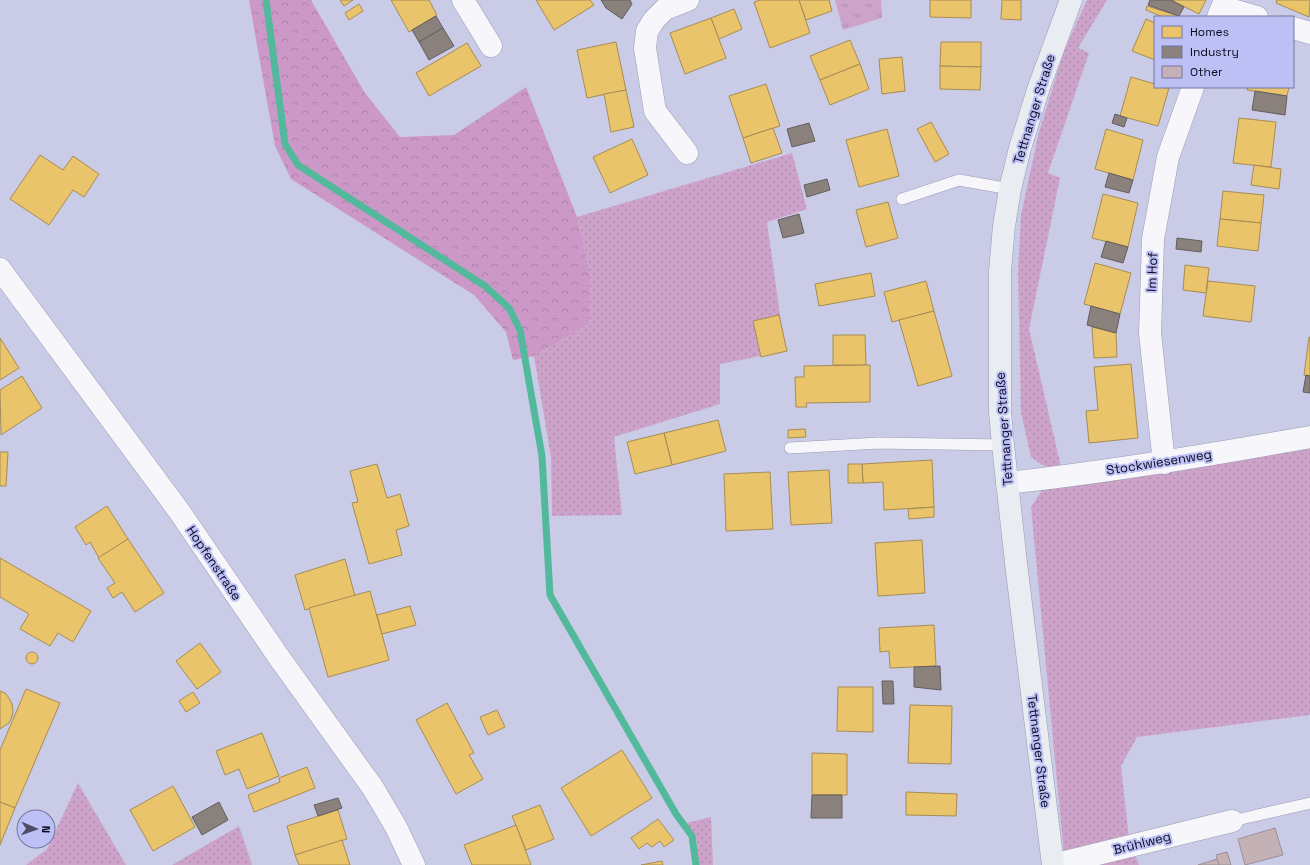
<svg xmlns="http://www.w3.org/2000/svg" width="1310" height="865" viewBox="0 0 1310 865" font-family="'Space Grotesk',sans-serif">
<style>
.grass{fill:url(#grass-dots)}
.forest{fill:url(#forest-crowns)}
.park{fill:url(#park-tufts)}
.homes{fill:#e9c46a;stroke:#a68c54}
.industry{fill:#8a817c;stroke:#645d60}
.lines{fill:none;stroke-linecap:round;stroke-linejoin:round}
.stream{stroke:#53b99c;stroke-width:7}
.building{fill:#c4b1b6;stroke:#9c9198}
.service-casing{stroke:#9a9bb2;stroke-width:12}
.minor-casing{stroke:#9a9bb2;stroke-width:23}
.secondary-casing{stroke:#9a9bb2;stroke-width:23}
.service{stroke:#f7f7fb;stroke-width:11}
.minor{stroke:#f7f7fb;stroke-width:22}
.secondary{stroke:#e9ecf1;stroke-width:22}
.labels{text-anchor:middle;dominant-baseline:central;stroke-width:4;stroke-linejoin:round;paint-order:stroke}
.street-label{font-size:13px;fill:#0a091f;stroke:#bdc0f4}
</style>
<defs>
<pattern id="grass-dots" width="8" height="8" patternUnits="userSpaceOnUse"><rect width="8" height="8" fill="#cda3ca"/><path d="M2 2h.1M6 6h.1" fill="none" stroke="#af8bad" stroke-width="1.8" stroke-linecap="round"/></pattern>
<pattern id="forest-crowns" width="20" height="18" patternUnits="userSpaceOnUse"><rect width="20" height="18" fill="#cc98c7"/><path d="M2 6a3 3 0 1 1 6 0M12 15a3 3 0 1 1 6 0" fill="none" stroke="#ae82aa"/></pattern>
<pattern id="park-tufts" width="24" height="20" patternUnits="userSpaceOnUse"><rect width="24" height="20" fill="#cda3ca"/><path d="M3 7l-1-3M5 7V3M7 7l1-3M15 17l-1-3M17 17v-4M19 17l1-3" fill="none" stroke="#af8bad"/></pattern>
</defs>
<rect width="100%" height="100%" fill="#cacbe7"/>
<g class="grass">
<path d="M1087 0H1107L1078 48 1089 53 1048 173 1060 178 1029 329 1062 471 1042 465 1031 457 1021 413 1018 270 1021 215 1039 132 1064 51Z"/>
<path d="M792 153 807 209 767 222 785 351 720 364V404L614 437 622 515 552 516 551 457 534 356 589 324V269L577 217Z"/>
<path d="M1310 449V715L1137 737 1121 766 1129 839 1139 865H1065L1031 507 1044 487Z"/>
<path d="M78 783 126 865H26L47 849Z"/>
<path d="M711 817 713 865H698L697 842 687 823Z"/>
<path d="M239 826 252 865H172Z"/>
</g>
<path class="forest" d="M249 0H312V2L365 93 400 137 454 135 526 87 577 217 589 269V324L534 356 513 360 506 332 474 295 291 179 275 146Z"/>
<path class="park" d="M835 0H881L882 18 843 30Z"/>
<g class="homes">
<path d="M340 0H353L344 6Z"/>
<path d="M391 0H429L437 15 409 32Z"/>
<path d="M536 0H590L594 5 554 30Z"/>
<path d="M760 0H799L810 33 770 48 754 2Z"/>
<path d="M799 0H829L832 11 806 20Z"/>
<path d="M930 0H971V18L930 17Z"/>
<path d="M1002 0H1021V20L1001 19Z"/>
<path d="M1171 0H1206L1199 14Z"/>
<path d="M1277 0H1310L1309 17 1276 3Z"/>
<path d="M359 4 363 11 349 20 345 13Z"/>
<path d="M1147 6 1179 16 1182 17H1163L1146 10Z"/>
<path d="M734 9 742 29 719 39 711 18Z"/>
<path d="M711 18 726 58 685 74 670 33Z"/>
<path d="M1146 19 1155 23V60L1132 51Z"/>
<path d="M850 40 860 64 820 80 810 56Z"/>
<path d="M616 42 626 90 587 98 577 50Z"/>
<path d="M941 42H981V67L940 66Z"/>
<path d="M467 43 481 66 429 96 416 73Z"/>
<path d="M902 57 905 91 882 94 879 59Z"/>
<path d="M860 64 869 89 830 105 820 80Z"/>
<path d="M940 66 981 67 980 90 940 89Z"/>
<path d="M1131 77 1155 84V87L1169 88 1158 126 1120 116Z"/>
<path d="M766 84 780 126 743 138 729 96Z"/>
<path d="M1248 87H1289L1287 96 1247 90Z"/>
<path d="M626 90 634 127 611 132 604 94Z"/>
<path d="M1239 118 1276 122 1271 167 1233 163Z"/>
<path d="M931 122 949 154 935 162 917 129Z"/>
<path d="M773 128 782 153 751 163 743 138Z"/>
<path d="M887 129 899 176 859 187 846 140Z"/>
<path d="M1106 129 1143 140 1133 180 1095 169Z"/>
<path d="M632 139 648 175 610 193 593 157Z"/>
<path d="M40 155 63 170 73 156 99 174 84 197 73 190 49 225 10 199Z"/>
<path d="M1254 165 1281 169 1279 189 1251 185Z"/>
<path d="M1223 191 1264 195 1261 223 1220 219Z"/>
<path d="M1103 194 1138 203 1128 247 1092 238Z"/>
<path d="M888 202 898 238 866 247 856 210Z"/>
<path d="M1220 219 1261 223 1258 251 1217 246Z"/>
<path d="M1095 263 1131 273 1120 314 1084 304Z"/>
<path d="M1185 265 1209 268 1206 293 1183 290Z"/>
<path d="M871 273 875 296 819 306 815 284Z"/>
<path d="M926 281 934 311 892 322 884 292Z"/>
<path d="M1208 281 1255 286 1251 322 1203 316Z"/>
<path d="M934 311 952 376 918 386 899 320Z"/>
<path d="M779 315 787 351 761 357 753 321Z"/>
<path d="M1092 327 1116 333 1117 357 1094 358Z"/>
<path d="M833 335H865L866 365H833Z"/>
<path d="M1309 337H1310V376L1304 375Z"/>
<path d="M0 338 19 368 0 380Z"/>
<path d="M1131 364 1138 438 1089 443 1086 411 1098 410 1094 367Z"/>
<path d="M870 365V402L806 403 807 407H796L795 377H804V366Z"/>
<path d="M22 376 42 408 1 435 0 390Z"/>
<path d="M718 420 726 451 672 465 664 433Z"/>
<path d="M805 429 806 437 788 438V430Z"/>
<path d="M664 433 672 465 635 474 627 442Z"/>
<path d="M0 452H8L6 486H0Z"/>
<path d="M932 460 934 507 884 510 883 482 863 483 862 464Z"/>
<path d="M377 464 387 498 400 494 409 526 396 530 402 555 369 564 352 503 358 502 350 471Z"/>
<path d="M848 464H862L863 483H848Z"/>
<path d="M829 470 832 523 791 525 788 472Z"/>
<path d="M770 472 773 529 726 531 724 474Z"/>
<path d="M107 506 128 539 99 558 90 542 86 545 75 527Z"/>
<path d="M934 507V517L909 519 908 509Z"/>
<path d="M128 539 164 593 135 612 122 592 113 598 107 588 115 583 98 558Z"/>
<path d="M922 540 925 593 878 596 875 543Z"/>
<path d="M0 558 91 611 73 642 58 633 50 646 20 629 29 614 0 597Z"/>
<path d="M345 559 355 596 305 610 295 575Z"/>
<path d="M370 591 389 660 328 677 309 608Z"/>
<path d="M410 606 416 625 382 634 377 615Z"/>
<path d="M934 625 936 666 890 668 889 651 880 652 879 628Z"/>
<path d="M200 643 221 672 197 689 176 661Z"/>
<circle cx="32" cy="658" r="6"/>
<path d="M838 687H873V732L837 731Z"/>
<path d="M26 689 60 703 15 808 0 802V750Z"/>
<path d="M0 691 5 693 9 698 12 704 13 711 12 717 9 723 0 729Z"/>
<path d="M193 692 200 703 186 712 179 701Z"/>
<path d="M447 703 474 753 469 755 483 779 456 794 416 720Z"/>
<path d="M910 705 952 706 951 764 908 763Z"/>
<path d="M497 710 505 727 488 735 480 717Z"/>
<path d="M262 733 279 776 247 789 239 769 225 775 216 751Z"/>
<path d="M622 750 652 798 591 836 561 788Z"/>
<path d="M812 753 847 754V795H812Z"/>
<path d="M307 767 315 788 254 812 248 795 280 782 279 778Z"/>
<path d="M173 786 195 827 153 851 130 810Z"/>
<path d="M906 792 957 794 956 816 906 815Z"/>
<path d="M0 802 15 808 0 845Z"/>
<path d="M540 805 554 839 526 850 512 816Z"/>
<path d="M338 810 347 839 295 855 287 826Z"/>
<path d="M658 819 674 840 664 847 660 841 652 847 647 843 639 849 631 838Z"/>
<path d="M516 825 531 865H472L464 845Z"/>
<path d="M342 840 350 865H299L295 855Z"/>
<path d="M662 861 663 865H641Z"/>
</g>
<g class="industry">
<path d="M601 0H630L632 4 622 19 606 8Z"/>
<path d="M1150 0H1171L1184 7 1179 16 1148 5Z"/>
<path d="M436 16 443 28 419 42 412 30Z"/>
<path d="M443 28 454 46 429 60 419 42Z"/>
<path d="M1255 91 1287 96 1285 115 1252 110Z"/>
<path d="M1115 114 1127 118 1124 127 1112 123Z"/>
<path d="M809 123 815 141 792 147 787 129Z"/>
<path d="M1109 173 1133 180 1129 193 1105 187Z"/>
<path d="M827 179 830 190 807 197 804 185Z"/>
<path d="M799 214 804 233 783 238 778 220Z"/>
<path d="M1177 238 1202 241 1201 252 1176 249Z"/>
<path d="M1106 241 1128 247 1123 263 1101 257Z"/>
<path d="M1091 306 1120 314 1116 333 1087 325Z"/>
<path d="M1306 375 1310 376V393L1303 392Z"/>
<path d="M940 666 941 690 914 687V667Z"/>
<path d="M882 681H893L894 704H883Z"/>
<path d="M812 795H842V818H811Z"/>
<path d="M338 798 342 808 318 816 314 805Z"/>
<path d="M219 802 228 820 202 835 192 817Z"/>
</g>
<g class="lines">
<path class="stream" d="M266 0 285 144 298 165 485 286 509 308 520 330 542 456 550 595 676 814 692 836 696 865"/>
</g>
<g class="building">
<path d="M1275 828 1283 855 1245 865 1238 839Z"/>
<path d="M1227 852 1231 865H1219L1216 855Z"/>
<path d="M1217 859 1219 865H1198Z"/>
</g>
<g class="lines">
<g class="service-casing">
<g id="service">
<path d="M902 199 959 180 1010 189"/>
<path d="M790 448 879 443 1003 445"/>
<path d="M1232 821 1310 803"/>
</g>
</g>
<g class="minor-casing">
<g id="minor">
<path d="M463 0 491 46"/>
<path d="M1218 17 1222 7 1257 17"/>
<path d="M1293 28 1310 33"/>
<path d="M687 153 655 111 645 48 647 31 654 20 665 9 688 0"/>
<path d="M0 269 179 511 278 656 373 788 396 827 414 865"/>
<path d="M1164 463 1150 333 1153 239 1168 157 1193 87"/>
<path d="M1007 483C1109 472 1209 455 1310 437"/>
<path d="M1053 865 1232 821"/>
</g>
</g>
<g class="secondary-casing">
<path id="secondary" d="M1053 865 1016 563 1003 445 1000 412V271L1004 226 1010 189 1020 148 1039 87 1071 0"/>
</g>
<use href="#service" class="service"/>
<use href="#minor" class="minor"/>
<use href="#secondary" class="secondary"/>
</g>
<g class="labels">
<g class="street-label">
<text transform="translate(1034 109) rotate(-73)">Tettnanger Straße</text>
<text transform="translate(1152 272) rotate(-88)">Im Hof</text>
<text transform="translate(1004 429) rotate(-94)">Tettnanger Straße</text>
<text transform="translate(1159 462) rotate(-9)">Stockwiesenweg</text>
<text transform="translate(214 563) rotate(56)">Hopfenstraße</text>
<text transform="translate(1039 751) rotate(83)">Tettnanger Straße</text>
<text transform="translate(1142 843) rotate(-14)">Brühlweg</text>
</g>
</g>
<rect x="1154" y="16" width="140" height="72" fill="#bdc0f4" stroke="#75779f"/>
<rect x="1162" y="26" width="20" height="12" fill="#e9c46a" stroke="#75779f"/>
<text x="1190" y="36" font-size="12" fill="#0a091f">Homes</text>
<rect x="1162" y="46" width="20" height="12" fill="#8a817c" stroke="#75779f"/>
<text x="1190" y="56" font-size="12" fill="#0a091f">Industry</text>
<rect x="1162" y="66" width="20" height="12" fill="#c4b1b6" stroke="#75779f"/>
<text x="1190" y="76" font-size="12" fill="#0a091f">Other</text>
<g transform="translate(36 829) rotate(92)"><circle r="19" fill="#bdc0f4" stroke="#75779f"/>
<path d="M0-3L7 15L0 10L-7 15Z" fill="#4d4d65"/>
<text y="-6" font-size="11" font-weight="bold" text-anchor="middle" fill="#0a091f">N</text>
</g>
</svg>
